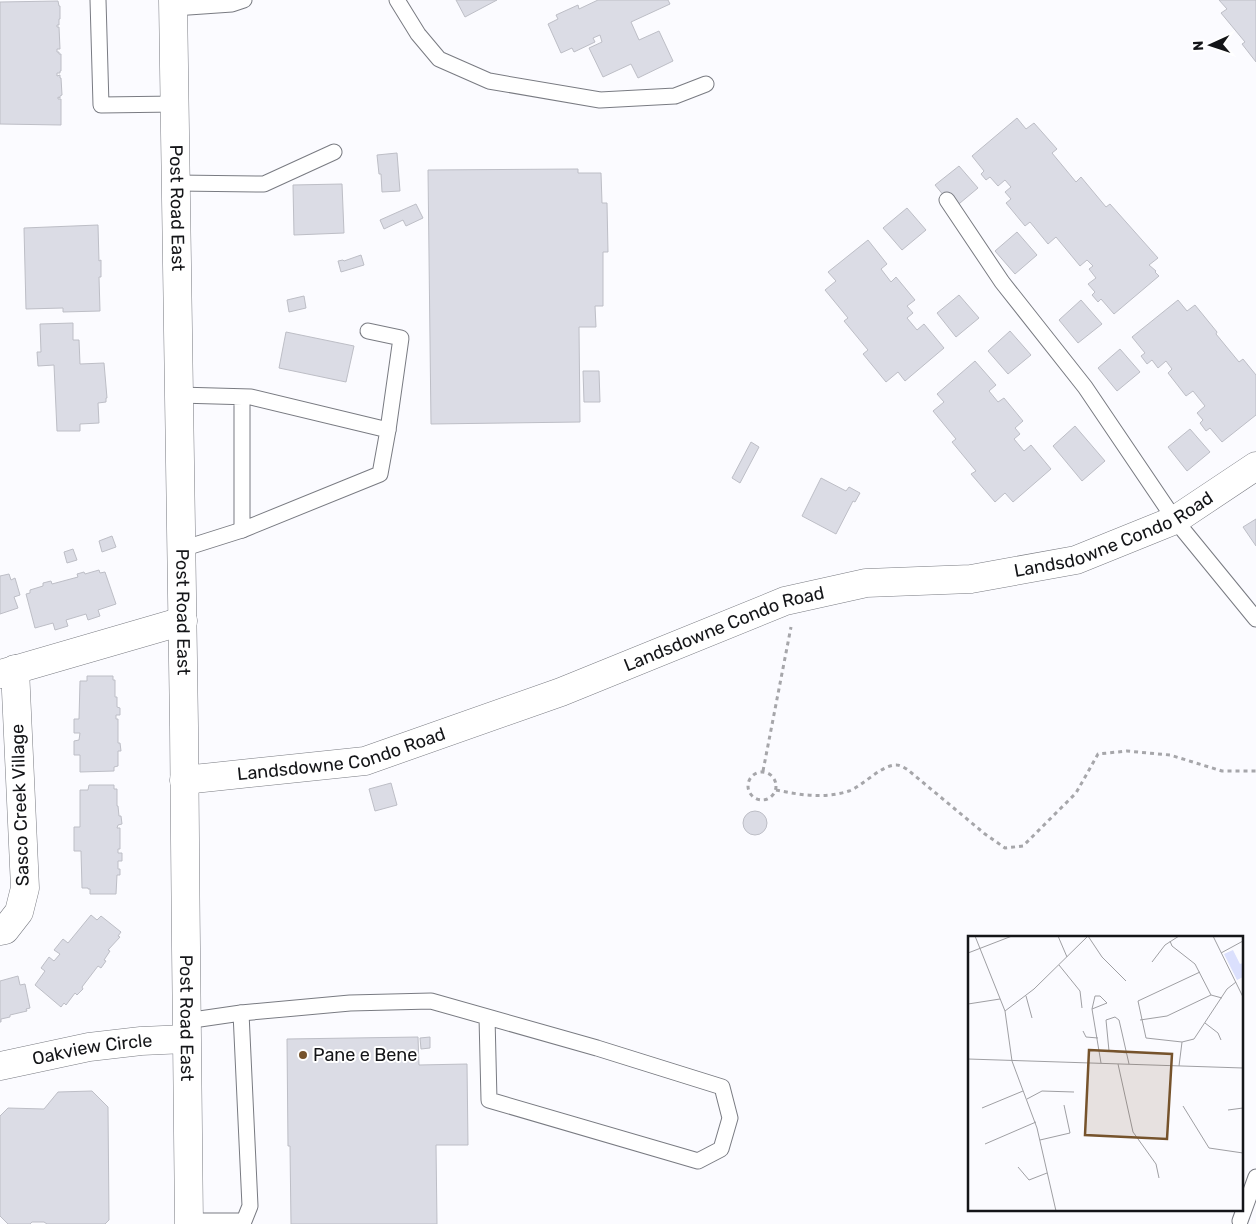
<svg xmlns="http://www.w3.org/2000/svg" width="1256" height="1224" viewBox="0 0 1256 1224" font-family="Rubik,sans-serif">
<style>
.building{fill:#dbdce5;stroke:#bdbec6}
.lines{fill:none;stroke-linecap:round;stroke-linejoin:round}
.lane-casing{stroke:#797b82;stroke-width:17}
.street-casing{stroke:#797b82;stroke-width:29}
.primary-casing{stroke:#797b82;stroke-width:29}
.path{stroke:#a6a6aa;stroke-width:3;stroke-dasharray:4 4;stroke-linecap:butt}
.lane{stroke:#fff;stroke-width:15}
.street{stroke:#fff;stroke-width:28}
.primary{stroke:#fff;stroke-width:28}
.poi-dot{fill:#76532c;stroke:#fff;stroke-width:2}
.labels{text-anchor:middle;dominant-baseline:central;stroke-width:4;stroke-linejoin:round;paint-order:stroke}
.street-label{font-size:18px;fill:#141518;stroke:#fff}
.poi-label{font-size:18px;fill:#141518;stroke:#fff;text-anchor:start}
.inset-road{fill:none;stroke:#9f9fa3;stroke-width:1}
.view{fill:#76532c;fill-opacity:0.15;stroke:#76532c;stroke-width:2.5}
.inset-edge{fill:none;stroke:#141518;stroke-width:2.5}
</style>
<rect width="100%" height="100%" fill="#fbfbff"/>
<g class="building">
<path d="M456 0H497L465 17Z"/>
<path d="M598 0H668L670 4 631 22 639 40 659 31 673 61 638 78 631 64 603 77 589 48 602 42 600 35 593 38 595 42 574 52 572 48 561 53 548 24 558 19 556 15 578 5 579 9Z"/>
<path d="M1219 0H1256V62L1242 44 1245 42 1221 13 1227 9Z"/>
<path d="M58 1 59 6H60V19H59V25H57V27H59L60 49H57V52H59V54H61V71H60V73H57V76L60 75V78H61L62 95 60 96V98L58 97V99H61V125L0 124V2Z"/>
<path d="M1017 118 1026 129 1034 123 1057 149 1052 153 1076 182 1081 177 1106 207 1110 204 1158 258 1149 265 1156 271 1155 272 1159 276 1114 314 1101 299 1098 302 1092 295 1095 292 1088 284 1096 278 1089 269 1093 266 1087 260 1080 266 1056 237 1048 244 1030 222 1025 226 1006 203 1011 199 1005 192 1011 187 1005 180 998 186 990 177 986 180 981 174 984 171 972 156Z"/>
<path d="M397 153 400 191 382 192 381 174H379L377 155Z"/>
<path d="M959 166 978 188 954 208 935 185Z"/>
<path d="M578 169V173H601L602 203H607L608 252H603V306H595L596 327H579L580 422 431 424 428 170Z"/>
<path d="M342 184 344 233 294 235 293 185Z"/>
<path d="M416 204 423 218 406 226 403 220 384 229 380 220Z"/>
<path d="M907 208 926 230 902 250 883 228Z"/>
<path d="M98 225 99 261 101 260V277H99L100 311 63 312V308L26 309 24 228Z"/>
<path d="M1017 232 1037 255 1015 274 995 251Z"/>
<path d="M868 240 887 264 881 269 891 282 896 277 915 300 907 306 913 313 907 318 917 330 924 324 944 348 905 381 898 372 886 382 863 354 868 350 844 321 848 318 825 290 836 281 828 272Z"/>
<path d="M361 255 364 265 341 272 338 261 343 260 344 261Z"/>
<path d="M959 295 979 318 956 337 937 313Z"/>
<path d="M304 296 306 308 289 312 287 300Z"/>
<path d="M1081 300 1102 324 1078 343 1059 320Z"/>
<path d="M1178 300 1187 311 1195 305 1217 332 1216 334 1239 362 1243 359 1256 375V415L1222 442 1210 428 1206 431 1200 423 1203 420 1197 413 1205 406 1193 391 1186 396 1168 373 1172 369 1166 361 1158 368 1152 360 1147 364 1141 356 1145 353 1132 337Z"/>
<path d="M73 323V340H79L80 364 104 363 107 398H106V402L98 403 99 423 80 424V431H57L54 365 38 366 37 352H41L40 324Z"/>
<path d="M1010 331 1031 355 1008 374 988 351Z"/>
<path d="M286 332 354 346 346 382 279 368Z"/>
<path d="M1120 349 1140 372 1117 391 1098 368Z"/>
<path d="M975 361 996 385 989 391 998 402 1004 398 1023 421 1015 428 1020 434 1014 439 1024 451 1031 445 1051 469 1013 502 1005 493 995 502 971 474 976 471 952 442 956 439 933 411 944 402 937 394Z"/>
<path d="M583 371H599L600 402H584Z"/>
<path d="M1075 426 1105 461 1082 481 1053 446Z"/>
<path d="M1190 429 1210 452 1187 471 1168 447Z"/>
<path d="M751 442 759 447 740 483 732 478Z"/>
<path d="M821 478 846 491 849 487 860 493 855 502 853 501 836 534 802 516Z"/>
<path d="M1256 519V546L1243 527Z"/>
<path d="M112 536 116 547 102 552 99 541Z"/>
<path d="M73 549 77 560 67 563 64 552Z"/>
<path d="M99 570 100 573 105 572 116 604 98 610 100 616 88 620 86 614 66 620 68 626 55 630 53 623 35 628 26 594 30 593V590L43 586V583L51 581 52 584 78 577 77 574 84 572 85 574Z"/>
<path d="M9 574 11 580 15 578 20 595 14 597 18 608 0 614V576Z"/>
<path d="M87 676H113V680H115V697H117V707L120 708V715H116V719H118V743H120L121 751H118V766L114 767V771L80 772V755H74V741L79 740 80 733H74V719H79L80 681H87Z"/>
<path d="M391 783 397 805 375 811 369 789Z"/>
<path d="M89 785H114V789H117V806H118L119 816H121L122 824 118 825 117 828H120V849H118V853H122V861H118V869H120V875H117L116 894H90V889H88V888H82L81 851H74V827H80V790H88Z"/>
<circle cx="755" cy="823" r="12"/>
<path d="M91 915 97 920 101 916 121 932 118 936 120 937 108 950 110 951 104 960 106 961 101 968 98 966 82 987 83 989 77 995 75 993 66 1005 64 1003 61 1007 35 985 45 971 41 968 49 957 54 961 60 954 54 950 63 939 68 943Z"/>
<path d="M18 976 20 985 25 984 30 1008 26 1009 27 1011 10 1015V1017L1 1019V1022H0V981Z"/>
<path d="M418 1037 419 1065 467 1064 468 1145H436L437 1224H291L290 1146H288L287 1039Z"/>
<path d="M430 1037V1048L421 1049 420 1038Z"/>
<path d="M92 1091 108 1107 109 1220 105 1224H47L44 1222H32L30 1224H8L0 1216V1116L8 1108 44 1109 58 1092Z"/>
</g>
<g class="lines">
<g class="lane-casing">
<g id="lane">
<path d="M98 0 101 105 176 104"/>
<path d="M397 0 418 34 439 59 489 81 600 100 675 96 706 84"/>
<path d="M174 8 232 4 244 0"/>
<path d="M177 183 264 184 334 152"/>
<path d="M947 200 1002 282 1085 387 1175 520 1256 619"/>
<path d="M368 331 401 338 388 430"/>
<path d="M179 395 251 397 388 430 380 474 242 530V397"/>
<path d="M182 549 242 530"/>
<path d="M241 1013 350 1003 431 1001 597 1048 722 1087 730 1118 721 1149 698 1161 489 1100 487 1017"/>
<path d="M186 1021 241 1013 250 1206 244 1221H189"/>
<path d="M1240 1221 1256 1177"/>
</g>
</g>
<g class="street-casing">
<g id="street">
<path d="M0 674 183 621"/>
<path id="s1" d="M184 780 365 761 561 692 785 601 866 583 971 579 1076 560 1175 520 1256 466"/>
<path d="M0 931 5 930 19 912 25 888 15 669"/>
<path id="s2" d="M0 1066 89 1047 141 1041 186 1039"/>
</g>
</g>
<g class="primary-casing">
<g id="primary">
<path id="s3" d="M173 0C178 242 182 484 184 726 186 892 186 1058 189 1224"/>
</g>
</g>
<g class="path">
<path d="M763 771 791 627"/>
<circle cx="762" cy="786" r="14"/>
<path d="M776 790C800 795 825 799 849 791 863 786 882 764 897 765 900 765 905 768 908 770L985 834 1005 848 1023 846 1076 793 1098 754 1127 751 1170 755 1222 771H1256"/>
</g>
<use href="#lane" class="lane"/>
<use href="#street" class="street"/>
<use href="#primary" class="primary"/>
</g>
<circle class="poi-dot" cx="303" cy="1055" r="5"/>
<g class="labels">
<g class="street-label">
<text stroke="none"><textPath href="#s3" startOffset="208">Post Road East</textPath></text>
<text stroke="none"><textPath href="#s1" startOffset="970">Landsdowne Condo Road</textPath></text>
<text stroke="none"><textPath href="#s3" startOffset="612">Post Road East</textPath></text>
<text stroke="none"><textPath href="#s1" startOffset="565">Landsdowne Condo Road</textPath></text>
<text stroke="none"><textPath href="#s1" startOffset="160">Landsdowne Condo Road</textPath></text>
<text transform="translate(20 805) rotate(-92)">Sasco Creek Village</text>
<text stroke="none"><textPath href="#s3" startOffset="1018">Post Road East</textPath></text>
<text stroke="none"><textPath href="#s2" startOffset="94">Oakview Circle</textPath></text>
</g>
<g class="poi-label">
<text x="313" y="1055">Pane e Bene</text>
</g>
</g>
<g transform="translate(968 936)">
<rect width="275" height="275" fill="#fbfbff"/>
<path d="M265 14 272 28 275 27V41L269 44 256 18Z" fill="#dbe0fd"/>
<path class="inset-road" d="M7 0 37 75 44 125 69 192 88 275M90 0 99 21M120 0 134 21 158 45M245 0 275 61M202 5 204 10 227 28 243 59 254 62M0 17 44 0M253 17 275 5M184 26 197 9 211 0M91 29 112 55 114 72M232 36 170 65 178 102 214 106 226 103 259 53 268 46M58 60 64 82M0 68 32 63M124 73 127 60H132L139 67 124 73 133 127M37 75 66 53 120 0M172 84 199 80 243 59M237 87 250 97 253 104M115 95 118 101 130 102M159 117 141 115 138 84 147 81 151 84 154 97 161 128M0 123 275 132M150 128 165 196 188 228 191 242M211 130 214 106M59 163 74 155 106 156M215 170 241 212 275 217M14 172 55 155M260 174 275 172M72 204 102 197 96 169M17 208 68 186M50 231 61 244 79 237"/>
<path class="view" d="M121 114 204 118 199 203 117 199Z"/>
<rect width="275" height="275" class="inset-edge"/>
</g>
<g transform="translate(1211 45) rotate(267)" stroke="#ffffff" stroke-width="4" paint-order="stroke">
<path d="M0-4L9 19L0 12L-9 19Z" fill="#141518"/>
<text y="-8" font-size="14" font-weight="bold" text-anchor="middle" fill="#141518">N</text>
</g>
</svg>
